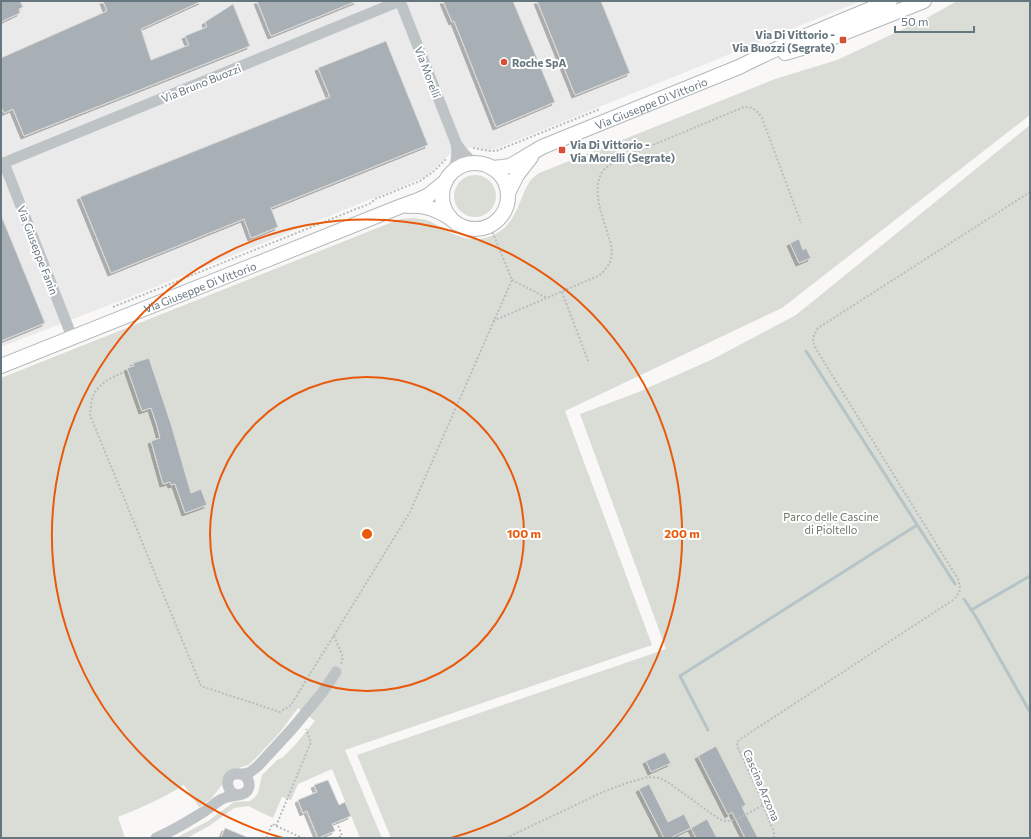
<svg xmlns="http://www.w3.org/2000/svg" width="1031" height="839" viewBox="0 0 1031 839" font-family="Commissioner,sans-serif">
<style>
.built{fill:#eaeaea}
.green{fill:#d9ddd6}
.lines{fill:none;stroke-linecap:round;stroke-linejoin:round}
.stream{stroke:#b7c4c7;stroke-width:3}
.building{fill:#a8b0b5;stroke:#dadad9;filter:url(#shadow)}
.major-casing{stroke:#b2b8bb;stroke-width:16}
.path{stroke:#b9bdbf;stroke-width:2;stroke-dasharray:2 2;stroke-linecap:butt}
.minor{stroke:#bec3c6;stroke-width:11}
.major{stroke:#fff;stroke-width:14}
.ring{fill:none;stroke:#e8590c;stroke-width:2}
.poi-dot{fill:#d84f37;stroke:#fff;stroke-width:1.5}
.labels{text-anchor:middle;dominant-baseline:central;stroke-width:4;stroke-linejoin:round;paint-order:stroke}
.poi-label{font-size:11px;font-weight:bold;fill:#66767f;stroke:#fff;text-anchor:start}
.street-label{font-size:11px;fill:#66767f;stroke:#fff}
.park-label{font-size:11px;fill:#697864;stroke:#fff}
.centre{fill:#e8590c;stroke:#fff;stroke-width:2}
.ring-label{font-size:12px;text-anchor:middle;font-weight:bold;fill:#e8590c;stroke:#fff;stroke-width:4;stroke-linejoin:round;paint-order:stroke}
</style>
<defs>
<filter id="shadow"><feDropShadow dx="-3" dy="3" stdDeviation="0" flood-color="#0004"/></filter>
</defs>
<rect width="100%" height="100%" fill="#f9f8f6"/>
<path class="built" d="M1 1H861L490 151 474 147 459 150 449 155 425 177 148 290 1 347Z"/>
<g class="green">
<path d="M957 1H1030V115L782 308 565 411 652 645 345 750 382 838H360L332 769 298 784 291 800 282 797 273 818 248 806 234 808 209 826 187 838H176L208 821 234 802 250 801 255 797 258 793 262 775 277 760 283 757 295 745 315 721 298 708 281 731 255 759 248 765 241 767 221 786 211 799 199 807 184 785C163 798 141 808 118 817L125 838H1V378L400 219C409 218 417 218 427 220 434 223 442 228 449 232 467 241 485 243 503 229 518 216 520 197 530 181 532 178 536 176 539 173L775 79 837 60 925 19Z"/>
<path d="M1030 125V838H391L357 755 666 649 580 414 636 393 713 359 796 315Z"/>
<circle cx="475" cy="196" r="21"/>
</g>
<g class="lines">
<g class="stream">
<path d="M806 351 955 584"/>
<path d="M964 599 976 617 1030 712"/>
<path d="M971 610 1030 576"/>
<path d="M708 730 680 676 917 525"/>
</g>
</g>
<g class="building">
<path d="M1 1H20L23 7 19 9 20 13 1 22Z"/>
<path d="M103 1H202L141 29 151 60 189 45 185 36 207 27 205 22 233 4 250 46 24 136 13 109 4 113 1 107V58L107 11Z"/>
<path d="M257 1H357L271 36Z"/>
<path d="M443 1H513L555 102 496 127 454 21 452 22Z"/>
<path d="M537 1H601L630 73 575 95Z"/>
<path d="M386 41 428 145 271 208 278 227 251 238 244 219 111 273 80 197 330 97 318 68Z"/>
<path d="M1 215 45 323 1 341Z"/>
<path d="M799 239 803 250 806 248 811 258 799 263 790 243Z"/>
<path d="M149 358 171 424 191 493 201 489 207 505 185 513 175 484 171 485 170 482 163 484 151 441 160 438 157 426 151 408 142 411 127 368 134 366 133 363Z"/>
<path d="M716 746 746 805 742 807 758 838H745L732 812 728 815 698 756Z"/>
<path d="M665 752 671 763 651 772 646 761Z"/>
<path d="M328 780 339 805 345 802 351 816 332 824 335 831 318 838 307 811 303 813 298 800 317 792 314 785Z"/>
<path d="M649 784 668 822 684 814 691 828 670 838H664L639 789Z"/>
<path d="M707 819 717 838H696L691 828Z"/>
<path d="M225 828 249 838H221Z"/>
</g>
<g class="lines">
<g class="major-casing">
<g id="major">
<path d="M785 53 816 44 924 1"/>
<circle cx="475" cy="196" r="33"/>
<path id="s1" d="M492 168 502 167 510 166 542 147 739 67C788 42 839 22 890 1"/>
<path d="M508 193 517 175 531 157"/>
<path d="M408 206C426 205 436 209 450 218"/>
<path id="s2" d="M1 366 399 207 418 200 429 195 446 181"/>
</g>
</g>
<g class="path">
<path d="M473 148 490 151H496L600 109"/>
<path d="M512 280 547 298"/>
<path d="M562 292 589 363"/>
<path d="M113 307 371 203 375 199 420 181 434 171 446 159"/>
<path d="M493 321 598 276C604 272 609 266 611 259 613 252 611 242 608 235 603 216 592 194 601 174 604 168 611 164 617 160L744 107C752 106 757 111 762 118L801 223"/>
<path d="M122 373C112 377 101 383 95 392 91 398 91 408 90 415L201 686 280 712 291 705 410 512 512 280 490 226"/>
<path d="M334 636 343 657 341 664"/>
<path d="M337 822 342 836 337 838"/>
<path d="M276 826 311 742 306 729"/>
<path d="M266 838 272 824 302 838"/>
<path d="M506 838 603 792 627 783 648 777 660 778 669 783 719 819C722 820 725 822 728 821 737 821 755 809 763 805"/>
<path d="M774 838V833L757 789 738 748 737 743 739 740 953 600C961 592 961 589 958 579L816 349C812 339 812 338 818 328L1030 192"/>
</g>
<g class="minor">
<path d="M456 143C461 151 466 158 475 163"/>
<path d="M4 163 72 337"/>
<path d="M1 164 400 1 456 143C458 153 457 161 453 171"/>
<path d="M243 774 249 773 258 766 292 729 322 693 336 672"/>
<path d="M156 838C173 831 189 821 205 811 211 807 216 802 222 799 229 795 242 796 246 792 252 787 249 775 240 774 226 771 223 789 236 795"/>
</g>
<use href="#major" class="major"/>
</g>
<g class="ring">
<circle cx="367" cy="534" r="157"/>
<path d="M283 838A315 315 0 1 1 451 838"/>
</g>
<g class="poi-dot">
<rect x="839" y="36" width="8" height="8" rx="2"/>
<circle cx="504" cy="62" r="4"/>
<rect x="558" y="146" width="8" height="8" rx="2"/>
</g>
<g class="labels">
<g class="poi-label">
<text x="835" y="34" text-anchor="end">Via Di Vittorio -<tspan x="835" dy="13">Via Buozzi (Segrate)</tspan></text>
<text x="512" y="62">Roche SpA</text>
<text x="570" y="144">Via Di Vittorio -<tspan x="570" dy="13">Via Morelli (Segrate)</tspan></text>
</g>
<g class="street-label">
<text transform="translate(428 72) rotate(69)">Via Morelli</text>
<text transform="translate(201 83) rotate(-22)">Via Bruno Buozzi</text>
<text stroke="none"><textPath href="#s1" startOffset="173">Via Giuseppe Di Vittorio</textPath></text>
<text transform="translate(38 250) rotate(69)">Via Giuseppe Fanin</text>
<text stroke="none"><textPath href="#s2" startOffset="214">Via Giuseppe Di Vittorio</textPath></text>
<text transform="translate(762 785) rotate(67)">Cascina Arzona</text>
</g>
<g class="park-label">
<text x="831" y="516">Parco delle Cascine<tspan x="831" dy="13">di Pioltello</tspan></text>
</g>
</g>
<circle cx="367" cy="534" r="6" class="centre"/>
<g class="ring-label">
<text x="524" y="538">100 m</text>
<text x="682" y="538">200 m</text>
</g>
<rect width="1031" height="839" fill="none" stroke="#66767f" stroke-width="4"/>
<path d="M895 26v6h79v-6" fill="none" stroke="#66767f" stroke-width="2"/>
<text x="901" y="26" font-size="12" fill="#66767f" stroke="#ffffff" stroke-width="3" paint-order="stroke">50 m</text>
</svg>
